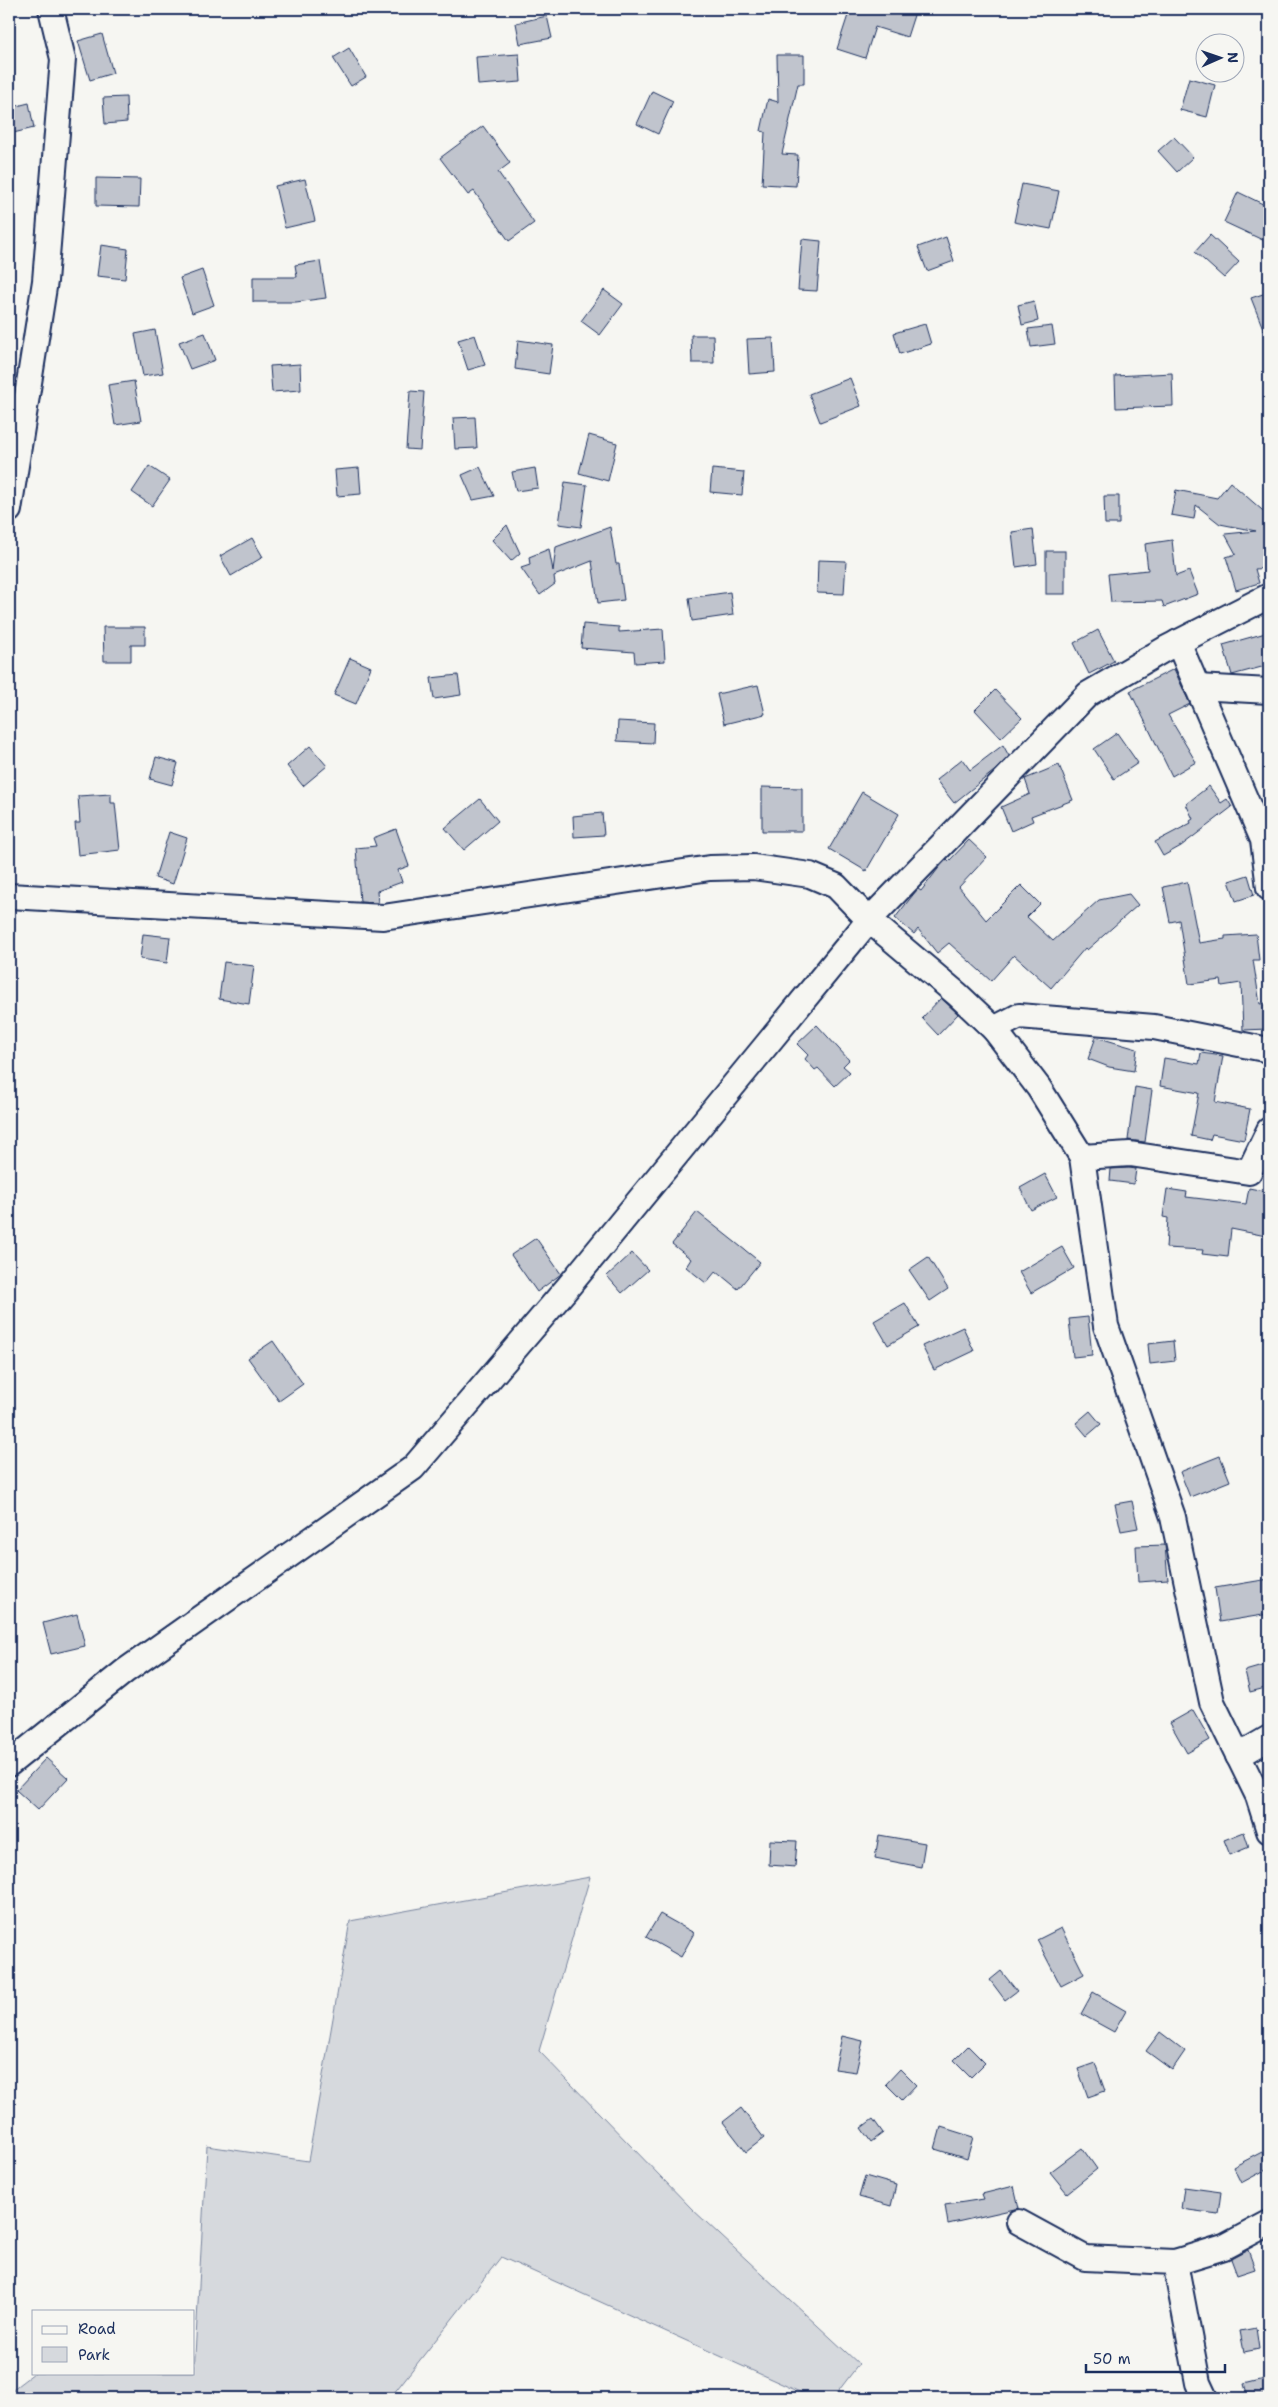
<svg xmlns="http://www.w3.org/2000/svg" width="1278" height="2407" viewBox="0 0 1278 2407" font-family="'Shantell Sans',sans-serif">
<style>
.green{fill:#d6d9dd;stroke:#78849e}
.building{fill:#c0c4cd;stroke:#1b2f5e}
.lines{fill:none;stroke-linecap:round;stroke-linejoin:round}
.minor-casing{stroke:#1b2f5e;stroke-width:28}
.minor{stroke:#f6f6f2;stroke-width:24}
</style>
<rect width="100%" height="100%" fill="#f6f6f2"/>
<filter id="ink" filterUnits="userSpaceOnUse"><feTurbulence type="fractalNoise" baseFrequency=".02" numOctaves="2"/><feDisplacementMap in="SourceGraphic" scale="10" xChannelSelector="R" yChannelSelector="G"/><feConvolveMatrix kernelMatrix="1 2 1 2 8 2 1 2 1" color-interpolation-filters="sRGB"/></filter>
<g filter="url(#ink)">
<path class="green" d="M590 1877 539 2051 692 2209 859 2364 833 2398H813L501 2257 390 2398H9V2392L34 2373H194L207 2146 308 2161 350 1921Z"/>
<g class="building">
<path d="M850 9H916L907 37 875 27 865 58 837 49Z"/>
<path d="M547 16 552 38 520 44 516 23Z"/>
<path d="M102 34 113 73 90 80 78 41Z"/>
<path d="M349 48 366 77 351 86 333 58Z"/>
<path d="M519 54 521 82 478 85 476 57Z"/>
<path d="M777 55H804V84H798L782 154 798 155 796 186 762 184 765 132 761 131 768 99 778 102Z"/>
<path d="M1189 78 1215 85 1207 117 1180 110Z"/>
<path d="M652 91 673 101 658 134 637 124Z"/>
<path d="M126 97 127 122 105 124 103 98Z"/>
<path d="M29 103 34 128 9 134V108Z"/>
<path d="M483 126 510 163 498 172 534 223 509 241 474 191 468 195 440 158Z"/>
<path d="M1174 137 1193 157 1177 172 1158 151Z"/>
<path d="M96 178 140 179 139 207 96 206Z"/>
<path d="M305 179 315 221 285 228 275 186Z"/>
<path d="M1022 184 1059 191 1051 229 1014 222Z"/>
<path d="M1238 192 1269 207V243L1224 222Z"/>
<path d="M1210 235 1239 262 1224 278 1195 252Z"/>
<path d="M946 237 954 261 927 271 918 247Z"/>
<path d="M802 239 821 241 817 291 798 290Z"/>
<path d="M101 245 128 249 125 279 97 276Z"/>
<path d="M320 261 326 298 296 302H253V277H297L295 265Z"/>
<path d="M202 270 214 305 192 313 180 278Z"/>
<path d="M604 290 623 304 600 335 581 321Z"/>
<path d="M1269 292V341H1268L1251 298Z"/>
<path d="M1034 301 1038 321 1022 325 1018 305Z"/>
<path d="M925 324 931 344 900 354 894 333Z"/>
<path d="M1052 326 1055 344 1031 347 1028 329Z"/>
<path d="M155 330 163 373 143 376 135 334Z"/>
<path d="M205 333 215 360 190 369 179 342Z"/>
<path d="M475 335 485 365 468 370 458 340Z"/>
<path d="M691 335H713L714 363H692Z"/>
<path d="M773 338 775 372 749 374 747 339Z"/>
<path d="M518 340 553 345 549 374 515 369Z"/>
<path d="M300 364 301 390 272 392 270 366Z"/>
<path d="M1172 373 1173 406 1116 408 1115 376Z"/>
<path d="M850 378 861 406 820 422 809 394Z"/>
<path d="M134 381 141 421 115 425 108 385Z"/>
<path d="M410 391 424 392 420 450 406 449Z"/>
<path d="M475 417 477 448 455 449 453 418Z"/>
<path d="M589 435 617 443 608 481 579 473Z"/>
<path d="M149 466 170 480 152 506 132 492Z"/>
<path d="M480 467 494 496 473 500 462 475Z"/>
<path d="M359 468 361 494 337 496 335 470Z"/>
<path d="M535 468 538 488 516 491 512 472Z"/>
<path d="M712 469 744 472 742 495 710 492Z"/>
<path d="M565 482 587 485 581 527 559 524Z"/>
<path d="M1230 482 1269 516V568L1255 569 1259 583 1236 590 1226 557 1236 554 1225 534 1256 531 1220 524 1196 505 1194 519 1171 515 1176 490 1217 498Z"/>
<path d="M1104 496H1119V524H1105Z"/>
<path d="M507 525 520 553 511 561 492 540Z"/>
<path d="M610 527 616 564H619L624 600 598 603 592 561 554 576 555 584 540 595 521 568 530 565 529 557 549 549 553 571 556 547Z"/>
<path d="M1033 529 1037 564 1016 567 1012 532Z"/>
<path d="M252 538 263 557 231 576 220 556Z"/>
<path d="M1172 540 1176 576 1189 571 1198 594 1164 607 1162 601 1111 602 1108 574 1148 570 1145 544Z"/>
<rect x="1046" y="551" width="19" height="43"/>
<path d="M818 560 846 561 844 594 817 593Z"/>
<path d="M730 592 733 615 692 621 689 598Z"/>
<path d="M583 624 619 627V632L663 629 665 661 635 663 634 652 581 648Z"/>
<path d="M103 627H145V645H131V661H104Z"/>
<path d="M1098 630 1114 661 1089 674 1074 643Z"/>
<path d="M1269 632V665L1232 675 1223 645Z"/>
<path d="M350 658 371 667 356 704 334 695Z"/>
<path d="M1174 669 1190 704 1168 715 1196 762 1172 776 1130 691Z"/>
<path d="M458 675 461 695 434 699 431 678Z"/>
<path d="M758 685 765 714 724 724 717 694Z"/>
<path d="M995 690 1022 718 1001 738 975 710Z"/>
<path d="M618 721 654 723 653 743 617 741Z"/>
<path d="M1117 733 1138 763 1114 779 1094 749Z"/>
<path d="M1003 745 1009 756 994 771 954 803 936 780 962 759 970 770Z"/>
<path d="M310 746 327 766 303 786 287 766Z"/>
<path d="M156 757 178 763 172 785 150 779Z"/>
<path d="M1059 765 1073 800 1031 816 1033 821 1011 831 1001 807 1030 794 1025 779Z"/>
<path d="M1209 786 1221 803 1227 799 1232 807 1181 846 1163 856 1155 842 1191 823 1190 821 1193 819 1186 804Z"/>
<path d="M762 787 802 788V831H762Z"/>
<path d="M862 792 899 814 866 871 829 849Z"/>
<path d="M111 794V803H115L120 850 78 855 75 823H80L78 796Z"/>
<path d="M480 799 498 821 464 850 445 828Z"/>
<path d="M602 813 604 835 574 837 573 816Z"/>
<path d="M396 829 409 866 398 870 402 882 377 891 378 903 360 902 356 848 376 846 373 838Z"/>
<path d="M169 832 187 838 173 884 155 878Z"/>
<path d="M969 840 987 857 959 887 986 920 1021 885 1040 904 1027 917 1053 941 1099 900 1129 894 1138 905 1087 950 1085 948 1051 988 1014 955 991 981 949 943 937 953 918 929 914 934 895 918 916 891 918 889 921 891 941 865 947 859 949 861Z"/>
<path d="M1248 875 1254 895 1236 901 1229 881Z"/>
<path d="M1187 882 1199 943 1225 939V936L1256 934 1259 960H1253L1260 1004 1266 1003 1268 1029 1243 1030 1241 983 1222 986 1221 980 1189 984 1179 920 1170 922 1163 887Z"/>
<path d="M143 934 170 937 167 963 140 959Z"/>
<path d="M224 962 254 966 249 1004 219 999Z"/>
<path d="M941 998 958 1014 938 1035 922 1018Z"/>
<path d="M817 1025 849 1060 843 1066 850 1072 835 1086 818 1068 815 1070 805 1059 808 1055 797 1044Z"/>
<path d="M1096 1037 1137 1049 1134 1071 1109 1067 1088 1059Z"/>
<path d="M1201 1053 1223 1056 1215 1102 1250 1109 1244 1140 1212 1134 1210 1140 1191 1136 1199 1093 1160 1086 1164 1058 1199 1064Z"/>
<path d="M1135 1087 1152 1090 1145 1142 1128 1140Z"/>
<path d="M1129 1168 1136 1169 1134 1184 1110 1181 1111 1169Z"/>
<path d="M1045 1174 1057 1197 1031 1210 1020 1188Z"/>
<path d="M1249 1188 1269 1192V1223L1266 1236 1231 1229 1228 1257 1202 1254 1203 1250 1166 1248 1168 1218 1163 1217 1167 1189 1187 1192 1186 1197 1246 1204Z"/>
<path d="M697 1212 760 1262 738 1289 716 1271 706 1283 686 1267 691 1259 672 1244Z"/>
<path d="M536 1238 561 1274 537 1292 511 1255Z"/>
<path d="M1062 1247 1074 1268 1031 1293 1019 1272Z"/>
<path d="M632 1253 648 1270 622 1293 607 1276Z"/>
<path d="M928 1257 948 1289 930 1301 909 1270Z"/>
<path d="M905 1303 919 1327 888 1345 874 1321Z"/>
<path d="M1088 1317 1092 1355 1073 1357 1069 1319Z"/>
<path d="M963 1327 974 1351 934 1370 922 1346Z"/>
<path d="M273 1341 303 1384 279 1401 248 1358Z"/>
<path d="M1173 1341 1175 1361 1150 1364 1148 1344Z"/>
<path d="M1090 1411 1101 1424 1087 1436 1076 1423Z"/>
<path d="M1220 1456 1230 1481 1190 1497 1180 1472Z"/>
<path d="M1132 1501 1138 1528 1121 1531 1115 1504Z"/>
<path d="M1165 1545 1168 1580 1138 1582 1136 1546Z"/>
<path d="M1269 1579V1614L1220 1622 1215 1588Z"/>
<path d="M77 1614 85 1646 51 1654 43 1623Z"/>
<path d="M1269 1664V1687L1250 1692 1245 1671Z"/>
<path d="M1193 1710 1210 1740 1187 1753 1170 1723Z"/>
<path d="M46 1758 68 1778 38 1810 16 1790Z"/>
<path d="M1244 1832 1249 1847 1230 1855 1224 1840Z"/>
<path d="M879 1835 925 1843 921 1867 875 1858Z"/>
<path d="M770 1840 797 1841 795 1867 769 1865Z"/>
<path d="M660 1914 694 1933 681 1957 646 1937Z"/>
<path d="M1061 1928 1084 1974 1061 1986 1037 1940Z"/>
<path d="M1001 1971 1017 1991 1005 2000 990 1980Z"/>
<path d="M1093 1992 1126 2011 1114 2032 1081 2014Z"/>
<path d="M1160 2032 1185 2051 1172 2070 1146 2051Z"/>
<path d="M842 2036 863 2041 856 2072 835 2069Z"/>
<path d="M968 2046 985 2063 971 2077 954 2060Z"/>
<path d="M1095 2063 1105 2091 1088 2097 1078 2069Z"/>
<path d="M900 2069 916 2085 902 2100 886 2084Z"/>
<path d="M741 2108 764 2138 746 2152 723 2122Z"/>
<path d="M873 2119 883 2133 871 2142 861 2128Z"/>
<path d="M941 2127 973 2137 967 2159 935 2149Z"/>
<path d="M1082 2148 1097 2169 1067 2193 1050 2172Z"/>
<path d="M1262 2152 1269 2168 1241 2183 1233 2167Z"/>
<path d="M865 2176 896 2185 891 2206 859 2197Z"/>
<path d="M1014 2186 1019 2208 948 2224 945 2205 984 2199 982 2194Z"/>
<path d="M1184 2187 1221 2192 1218 2214 1181 2209Z"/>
<path d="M1248 2250 1255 2269 1237 2275 1231 2259Z"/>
<path d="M1256 2328 1259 2349 1244 2352 1240 2331Z"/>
<path d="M1269 2378V2398H1248L1244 2384Z"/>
</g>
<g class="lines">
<g class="minor-casing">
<g id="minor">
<path d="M9 510 45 281 63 59 51 9"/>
<path d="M1178 642 1263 840 1269 888"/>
<path d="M1197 687 1269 691"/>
<path d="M9 896 383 917 710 868 753 867 810 875 836 886 869 920 957 994 994 1029 1039 1088 1082 1157 1106 1326 1173 1517 1212 1702 1258 1796 1269 1831"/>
<path d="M994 1029 1019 1016 1154 1027 1269 1050"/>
<path d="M1082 1157 1130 1154 1249 1172 1269 1130"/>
<path d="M1238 1756 1269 1738"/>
<path d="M9 1764 125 1671 413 1468 568 1287 869 920 1088 694 1165 649 1269 596"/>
<path d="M1019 2222 1085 2258 1175 2262 1224 2247 1269 2223"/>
<path d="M1175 2262 1198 2383 1205 2398"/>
</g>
</g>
<use href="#minor" class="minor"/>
</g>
</g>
<rect width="1278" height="2407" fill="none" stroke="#f6f6f2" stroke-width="30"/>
<rect x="15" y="15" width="1248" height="2377" fill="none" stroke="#1b2f5e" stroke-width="2" filter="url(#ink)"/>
<rect x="32" y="2310" width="162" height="65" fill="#f6f6f2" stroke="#9ea6b7"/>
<rect x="42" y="2326" width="25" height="8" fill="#f6f6f2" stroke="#9ea6b7"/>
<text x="78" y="2334" font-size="15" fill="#1b2f5e">Road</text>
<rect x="42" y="2347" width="25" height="15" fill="#d6d9dd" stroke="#9ea6b7"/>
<text x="78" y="2360" font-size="15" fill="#1b2f5e">Park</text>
<g transform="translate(1220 58) rotate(88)"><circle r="24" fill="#f6f6f2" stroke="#9ea6b7"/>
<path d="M0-4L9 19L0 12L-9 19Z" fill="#1b2f5e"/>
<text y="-8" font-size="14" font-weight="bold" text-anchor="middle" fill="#1b2f5e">N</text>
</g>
<path d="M1086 2364v8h139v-8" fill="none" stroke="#1b2f5e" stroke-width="2.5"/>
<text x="1093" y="2364" font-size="15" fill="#1b2f5e" stroke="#f6f6f2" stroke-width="4" paint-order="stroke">50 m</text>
</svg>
